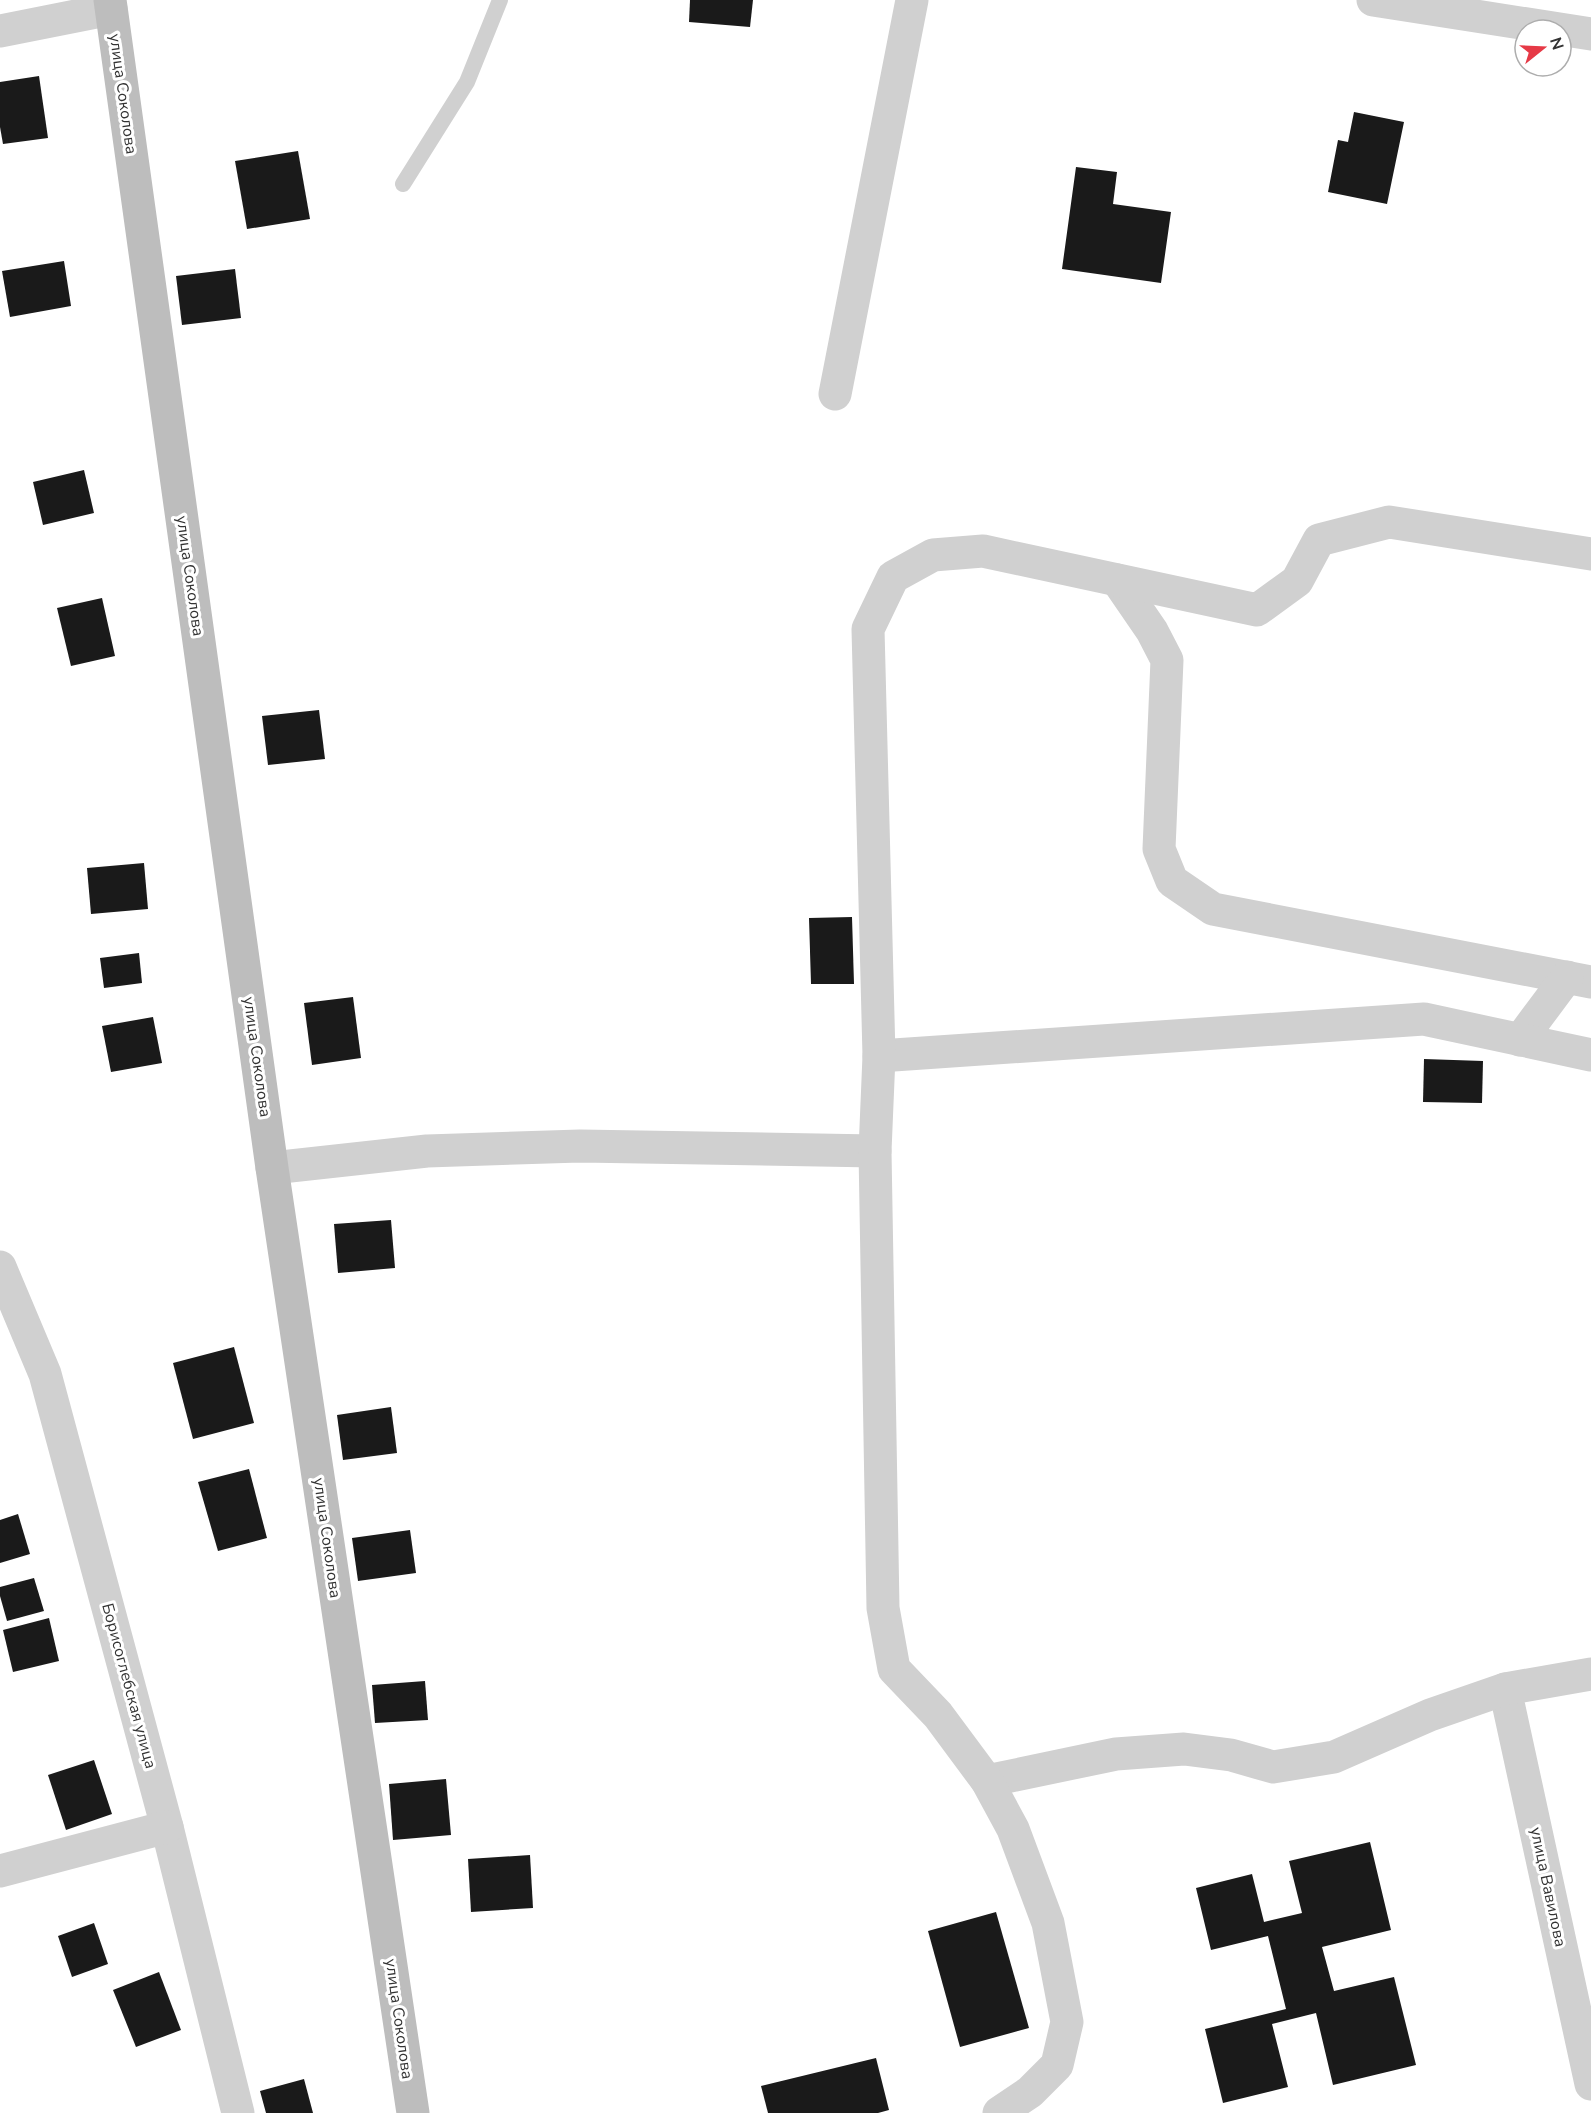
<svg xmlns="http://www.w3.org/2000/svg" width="1591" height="2113" viewBox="0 0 1591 2113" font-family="'Nunito Sans',sans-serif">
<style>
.building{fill:#1a1a1a}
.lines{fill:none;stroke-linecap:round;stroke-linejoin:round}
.service{stroke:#d0d0d0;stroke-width:16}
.minor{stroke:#d0d0d0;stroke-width:33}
.secondary{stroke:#bdbdbd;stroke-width:33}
.labels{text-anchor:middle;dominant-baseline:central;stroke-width:6;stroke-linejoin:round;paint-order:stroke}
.street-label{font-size:16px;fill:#333;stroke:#fff}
</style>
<rect width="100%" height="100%" fill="#fff"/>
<g class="building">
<path d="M690 0H753L750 27 689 22Z"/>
<path d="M39 76 48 138 3 144 0 127V82Z"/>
<path d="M1354 112 1404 122 1387 204 1328 192 1338 140 1348 142Z"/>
<path d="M298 151 310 219 247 229 235 161Z"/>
<path d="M1076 167 1117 172 1113 204 1171 212 1161 283 1062 269Z"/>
<path d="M64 261 71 306 10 317 2 271Z"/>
<path d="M235 269 241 318 182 325 176 276Z"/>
<path d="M84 470 94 513 43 525 33 482Z"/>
<path d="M102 598 115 656 71 666 57 608Z"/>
<path d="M319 710 325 759 268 765 262 716Z"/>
<path d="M144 863 148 909 91 914 87 868Z"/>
<path d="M852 917 854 984H811L809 918Z"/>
<path d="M139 953 142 983 104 988 100 958Z"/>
<path d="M353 997 361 1058 312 1065 304 1003Z"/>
<path d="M153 1017 162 1063 111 1072 102 1026Z"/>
<path d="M1424 1059 1483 1061 1482 1103 1423 1102Z"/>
<path d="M391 1220 395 1268 338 1273 334 1224Z"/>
<path d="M234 1347 254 1423 193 1439 173 1363Z"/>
<path d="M391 1407 397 1453 343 1460 337 1415Z"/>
<path d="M249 1469 267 1538 218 1551 198 1482Z"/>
<path d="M18 1514 30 1554 0 1563V1520Z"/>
<path d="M410 1530 416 1573 358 1581 352 1538Z"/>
<path d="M34 1578 44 1611 7 1621 0 1596V1587Z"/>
<path d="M49 1618 59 1661 13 1672 3 1630Z"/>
<path d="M425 1681 428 1720 375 1723 372 1685Z"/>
<path d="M94 1760 112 1814 66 1830 48 1775Z"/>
<path d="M446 1779 451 1835 393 1840 389 1784Z"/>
<path d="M1370 1842 1391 1930 1322 1947 1334 1991 1394 1977 1416 2065 1333 2085 1316 2013 1272 2024 1288 2087 1223 2103 1205 2029 1286 2009 1268 1936 1211 1950 1196 1888 1252 1874 1264 1922 1302 1913 1289 1861Z"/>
<path d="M530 1855 533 1908 471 1912 468 1859Z"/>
<path d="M996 1912 1029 2028 960 2047 928 1931Z"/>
<path d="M94 1923 108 1964 72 1977 58 1936Z"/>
<path d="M159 1972 181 2030 136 2047 113 1990Z"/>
<path d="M876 2058 889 2110 878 2113H768L761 2086Z"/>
<path d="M304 2079 313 2113H266L260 2091Z"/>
</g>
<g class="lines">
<path class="service" d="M403 184 467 82 500 0"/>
<g class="minor">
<path d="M1373 0 1591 34"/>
<path d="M0 31 111 9"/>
<path d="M835 394 912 0"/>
<path d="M1117 580 1152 631 1167 660 1159 849 1172 881 1213 909 1591 982"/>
<path d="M1520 1040 1567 977"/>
<path d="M879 1056 1424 1019 1591 1055"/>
<path d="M272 1168 427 1151 580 1146 875 1151"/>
<path d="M0 1267 45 1374 167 1827 238 2113"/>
<path d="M1505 1689 1591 2084"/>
<path d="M987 1781 1116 1754 1184 1749 1231 1755 1273 1767 1334 1757 1430 1715 1505 1689 1591 1674"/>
<path d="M0 1871 167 1827"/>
<path d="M999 2113 1030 2092 1057 2065 1067 2022 1048 1923 1013 1829 987 1781 938 1715 894 1669 883 1608 875 1151 879 1056 868 629 893 577 933 555 983 551 1257 610 1297 581 1319 540 1389 522 1591 554"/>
</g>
<path class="secondary" d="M110 0 272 1168 413 2113"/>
</g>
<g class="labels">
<g class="street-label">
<text transform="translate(123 94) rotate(82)">улица Соколова</text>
<text transform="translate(190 576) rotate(82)">улица Соколова</text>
<text transform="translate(257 1057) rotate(82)">улица Соколова</text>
<text transform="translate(327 1538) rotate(82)">улица Соколова</text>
<text transform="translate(129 1686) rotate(75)">Борисоглебская улица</text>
<text transform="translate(1548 1887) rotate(78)">улица Вавилова</text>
<text transform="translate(399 2019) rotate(82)">улица Соколова</text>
</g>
</g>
<g transform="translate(1543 48) rotate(72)"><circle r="28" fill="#ffffff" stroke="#adadad" stroke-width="1.5"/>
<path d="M0-4.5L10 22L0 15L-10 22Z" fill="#e63946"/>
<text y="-9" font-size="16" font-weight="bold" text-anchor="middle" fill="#333333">N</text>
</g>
</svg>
